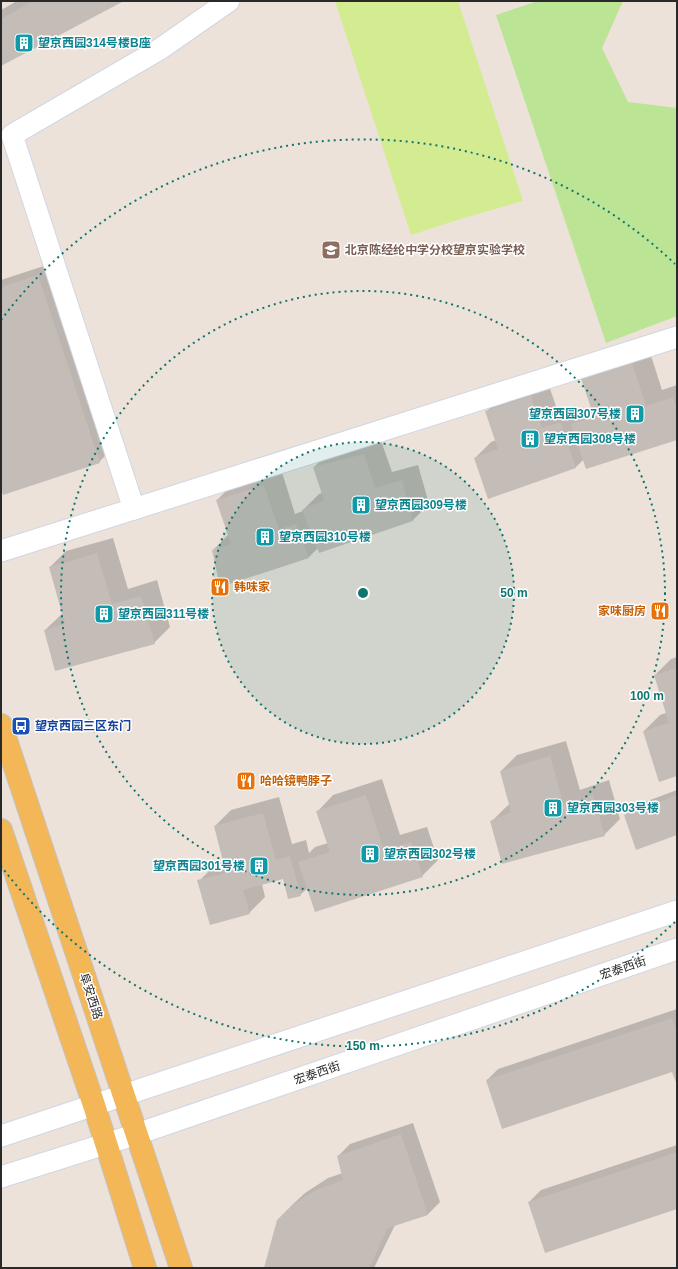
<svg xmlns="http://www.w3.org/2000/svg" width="678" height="1269" viewBox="0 0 678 1269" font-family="Helvetica,'Noto Sans SC',sans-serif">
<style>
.green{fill:#bce495}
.pitch{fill:#d3eb91}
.shadow{fill:#0003}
.building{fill:#c4bcb7}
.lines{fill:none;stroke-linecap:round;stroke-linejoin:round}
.minor-casing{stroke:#d0d6e2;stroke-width:23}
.major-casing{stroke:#c3c3c3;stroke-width:24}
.minor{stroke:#fff;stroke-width:21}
.major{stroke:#f3b758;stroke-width:22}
.ring{fill:none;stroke:#0f766e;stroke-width:2;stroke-dasharray:2 4}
.labels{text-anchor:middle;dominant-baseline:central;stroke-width:3;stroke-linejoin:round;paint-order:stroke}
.culture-label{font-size:12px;font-weight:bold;fill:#0d838f;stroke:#fff;text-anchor:start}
.education-label{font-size:12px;font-weight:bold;fill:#785e54;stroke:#fff;text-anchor:start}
.food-label{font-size:12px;font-weight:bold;fill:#c56008;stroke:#fff;text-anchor:start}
.transit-label{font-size:12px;font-weight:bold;fill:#164399;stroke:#fff;text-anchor:start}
.street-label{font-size:12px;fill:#292929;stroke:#fff}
.centre{fill:#0f766e;stroke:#fff;stroke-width:2}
.ring-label{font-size:12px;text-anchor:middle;font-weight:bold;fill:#0f766e;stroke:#fff;stroke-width:3;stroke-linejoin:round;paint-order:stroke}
</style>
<rect width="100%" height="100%" fill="#ece2da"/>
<path class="green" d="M538 1H623L602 48 628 102 677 108V316L606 343 496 15Z"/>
<path class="pitch" d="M335 1H458L523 201 457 220 411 235Z"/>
<g class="shadow">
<path d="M17 1H122L1 65V10Z"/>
<path d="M50 264 111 450 99 462 1 485V280Z"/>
<path d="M647 343 662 390 677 385V439L584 459 575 468 475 458 491 442 496 440 486 412 502 395 547 380 558 412 576 406 580 418 589 409 592 408Z"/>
<path d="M380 438 392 472 418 465 429 504 413 520 320 551 318 548 309 557 221 586 213 550 229 534 217 500 233 484 281 469 295 514 303 511V510L319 494 322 493 314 467 330 451Z"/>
<path d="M113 538 128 589 157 580 170 627 154 643 45 630 63 613 50 567 66 551Z"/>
<path d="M677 657V775L644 731 660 715 666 713 655 675 671 659Z"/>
<path d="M566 741 580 790 609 780 620 819 604 835 491 822 507 806 510 804 501 771 517 755Z"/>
<path d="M382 779 400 835 427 827 438 860 422 876 308 888 300 895 284 878 262 884 265 897 249 913 199 881 215 865 224 862 215 826 231 810 279 797 292 844 306 840 309 853 315 847 328 843 317 812 333 795Z"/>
<path d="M677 790V834L625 815 634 806Z"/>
<path d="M677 1009V1083L673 1071 487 1080 498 1069Z"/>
<path d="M413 1123 440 1202 428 1214 395 1225 374 1268H265L292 1205 305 1193 328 1178 343 1173 338 1156 350 1144Z"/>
<path d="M677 1145V1208L529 1202 541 1190Z"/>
</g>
<g class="building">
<path d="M32 1H124L1 66V19Z"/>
<path d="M38 275 100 463 3 495 1 488V287Z"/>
<path d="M631 359 646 406 673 397 677 410V440L586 469 571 424 594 417 580 375Z"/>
<path d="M531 396 542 428 560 422 576 468 488 499 474 458 498 449 485 411Z"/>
<path d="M364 454 375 488 402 480 413 521 319 553 302 510 324 500 313 467Z"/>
<path d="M264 485 279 529 296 524 309 558 220 587 212 550 231 544 216 500Z"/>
<path d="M97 553 112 604 141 596 155 644 55 671 44 630 65 624 49 567Z"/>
<path d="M677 668V776L659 782 643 731 669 723 654 675Z"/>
<path d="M550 756 564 805 593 795 605 836 502 864 490 821 511 812 500 771Z"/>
<path d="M366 795 384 850 411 842 423 877 315 912 298 862 330 852 316 811Z"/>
<path d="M677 795V835L636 850 624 815Z"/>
<path d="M263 813 276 860 290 856 301 896 288 899 283 879 243 890 250 914 210 925 197 880 226 873 214 826Z"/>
<path d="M672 1018 677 1030V1085L672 1072 502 1129 486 1080Z"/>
<path d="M401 1134 428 1215 388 1228 369 1268H264L277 1220 292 1205 316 1190 343 1180 337 1156Z"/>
<path d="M677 1152V1209L545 1253 528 1202Z"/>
</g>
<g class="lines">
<g class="minor-casing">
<g id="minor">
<path d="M134 509 12 135 160 49 229 1"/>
<path d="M1 551 677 337"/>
<path d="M1 1136 677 911"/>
<path d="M1 1177 137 1134 677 949"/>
</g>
</g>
<g class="major-casing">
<g id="major">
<path d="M1 725 181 1268"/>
<path d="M1 830 94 1105 145 1268"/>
</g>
</g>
<use href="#minor" class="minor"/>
<use href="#major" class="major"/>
</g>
<circle cx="363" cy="593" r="151" fill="#0f766e" fill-opacity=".12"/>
<g class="ring">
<circle cx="363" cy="593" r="151"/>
<circle cx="363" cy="593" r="302"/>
<path d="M675 922A453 453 0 0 1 1 866M1 320A453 453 0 0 1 675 264"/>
</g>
<defs>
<g id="building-square" transform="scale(1)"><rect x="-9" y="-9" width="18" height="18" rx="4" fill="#0f9aa8" stroke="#fff"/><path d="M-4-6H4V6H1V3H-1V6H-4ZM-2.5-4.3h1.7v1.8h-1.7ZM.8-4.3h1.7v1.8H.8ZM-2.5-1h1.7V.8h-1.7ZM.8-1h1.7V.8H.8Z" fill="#fff"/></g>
<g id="school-square" transform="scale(1)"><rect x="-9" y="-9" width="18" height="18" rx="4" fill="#8d6e63" stroke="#fff"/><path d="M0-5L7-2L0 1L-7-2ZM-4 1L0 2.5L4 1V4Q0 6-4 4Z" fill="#fff"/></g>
<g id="restaurant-square" transform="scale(1)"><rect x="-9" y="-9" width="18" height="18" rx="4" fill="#e8710a" stroke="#fff"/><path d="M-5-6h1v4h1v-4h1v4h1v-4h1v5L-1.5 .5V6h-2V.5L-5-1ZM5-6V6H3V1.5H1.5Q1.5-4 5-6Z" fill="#fff"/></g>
<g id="bus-square" transform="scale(1)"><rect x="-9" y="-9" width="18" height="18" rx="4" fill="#1a4fb4" stroke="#fff"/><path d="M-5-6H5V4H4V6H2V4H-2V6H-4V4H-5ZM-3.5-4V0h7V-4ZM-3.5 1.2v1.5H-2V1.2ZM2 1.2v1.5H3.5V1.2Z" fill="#fff"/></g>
</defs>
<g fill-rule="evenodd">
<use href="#building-square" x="24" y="43"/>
<use href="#school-square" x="331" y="250"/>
<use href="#building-square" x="635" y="414"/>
<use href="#building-square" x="530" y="439"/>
<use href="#building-square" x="361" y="505"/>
<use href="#building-square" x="265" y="537"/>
<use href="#restaurant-square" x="220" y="587"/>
<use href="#restaurant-square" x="660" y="611"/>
<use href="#building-square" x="104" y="614"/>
<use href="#bus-square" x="21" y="726"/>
<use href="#restaurant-square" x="246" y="781"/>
<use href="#building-square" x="553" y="808"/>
<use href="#building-square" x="370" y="854"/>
<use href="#building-square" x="259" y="866"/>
</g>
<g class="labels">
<g class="culture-label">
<text x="38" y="43">望京西园314号楼B座</text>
<text x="621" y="414" text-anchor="end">望京西园307号楼</text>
<text x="544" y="439">望京西园308号楼</text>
<text x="375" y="505">望京西园309号楼</text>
<text x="279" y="537">望京西园310号楼</text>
<text x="118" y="614">望京西园311号楼</text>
<text x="567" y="808">望京西园303号楼</text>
<text x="384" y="854">望京西园302号楼</text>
<text x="245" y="866" text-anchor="end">望京西园301号楼</text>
</g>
<g class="education-label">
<text x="345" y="250">北京陈经纶中学分校望京实验学校</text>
</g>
<g class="food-label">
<text x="234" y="587">韩味家</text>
<text x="646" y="611" text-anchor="end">家味厨房</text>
<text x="260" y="781">哈哈镜鸭脖子</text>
</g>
<g class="transit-label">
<text x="35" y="726">望京西园三区东门</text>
</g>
<g class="street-label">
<text transform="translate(623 968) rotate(-19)">宏泰西街</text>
<text transform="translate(91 996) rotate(72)">阜安西路</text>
<text transform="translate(317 1073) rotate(-19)">宏泰西街</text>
</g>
</g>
<circle cx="363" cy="593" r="6" class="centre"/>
<g class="ring-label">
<text x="514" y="597">50 m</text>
<text x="647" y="700">100 m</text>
<text x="363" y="1050">150 m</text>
</g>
<rect width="678" height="1269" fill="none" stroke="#292929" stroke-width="4"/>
</svg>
